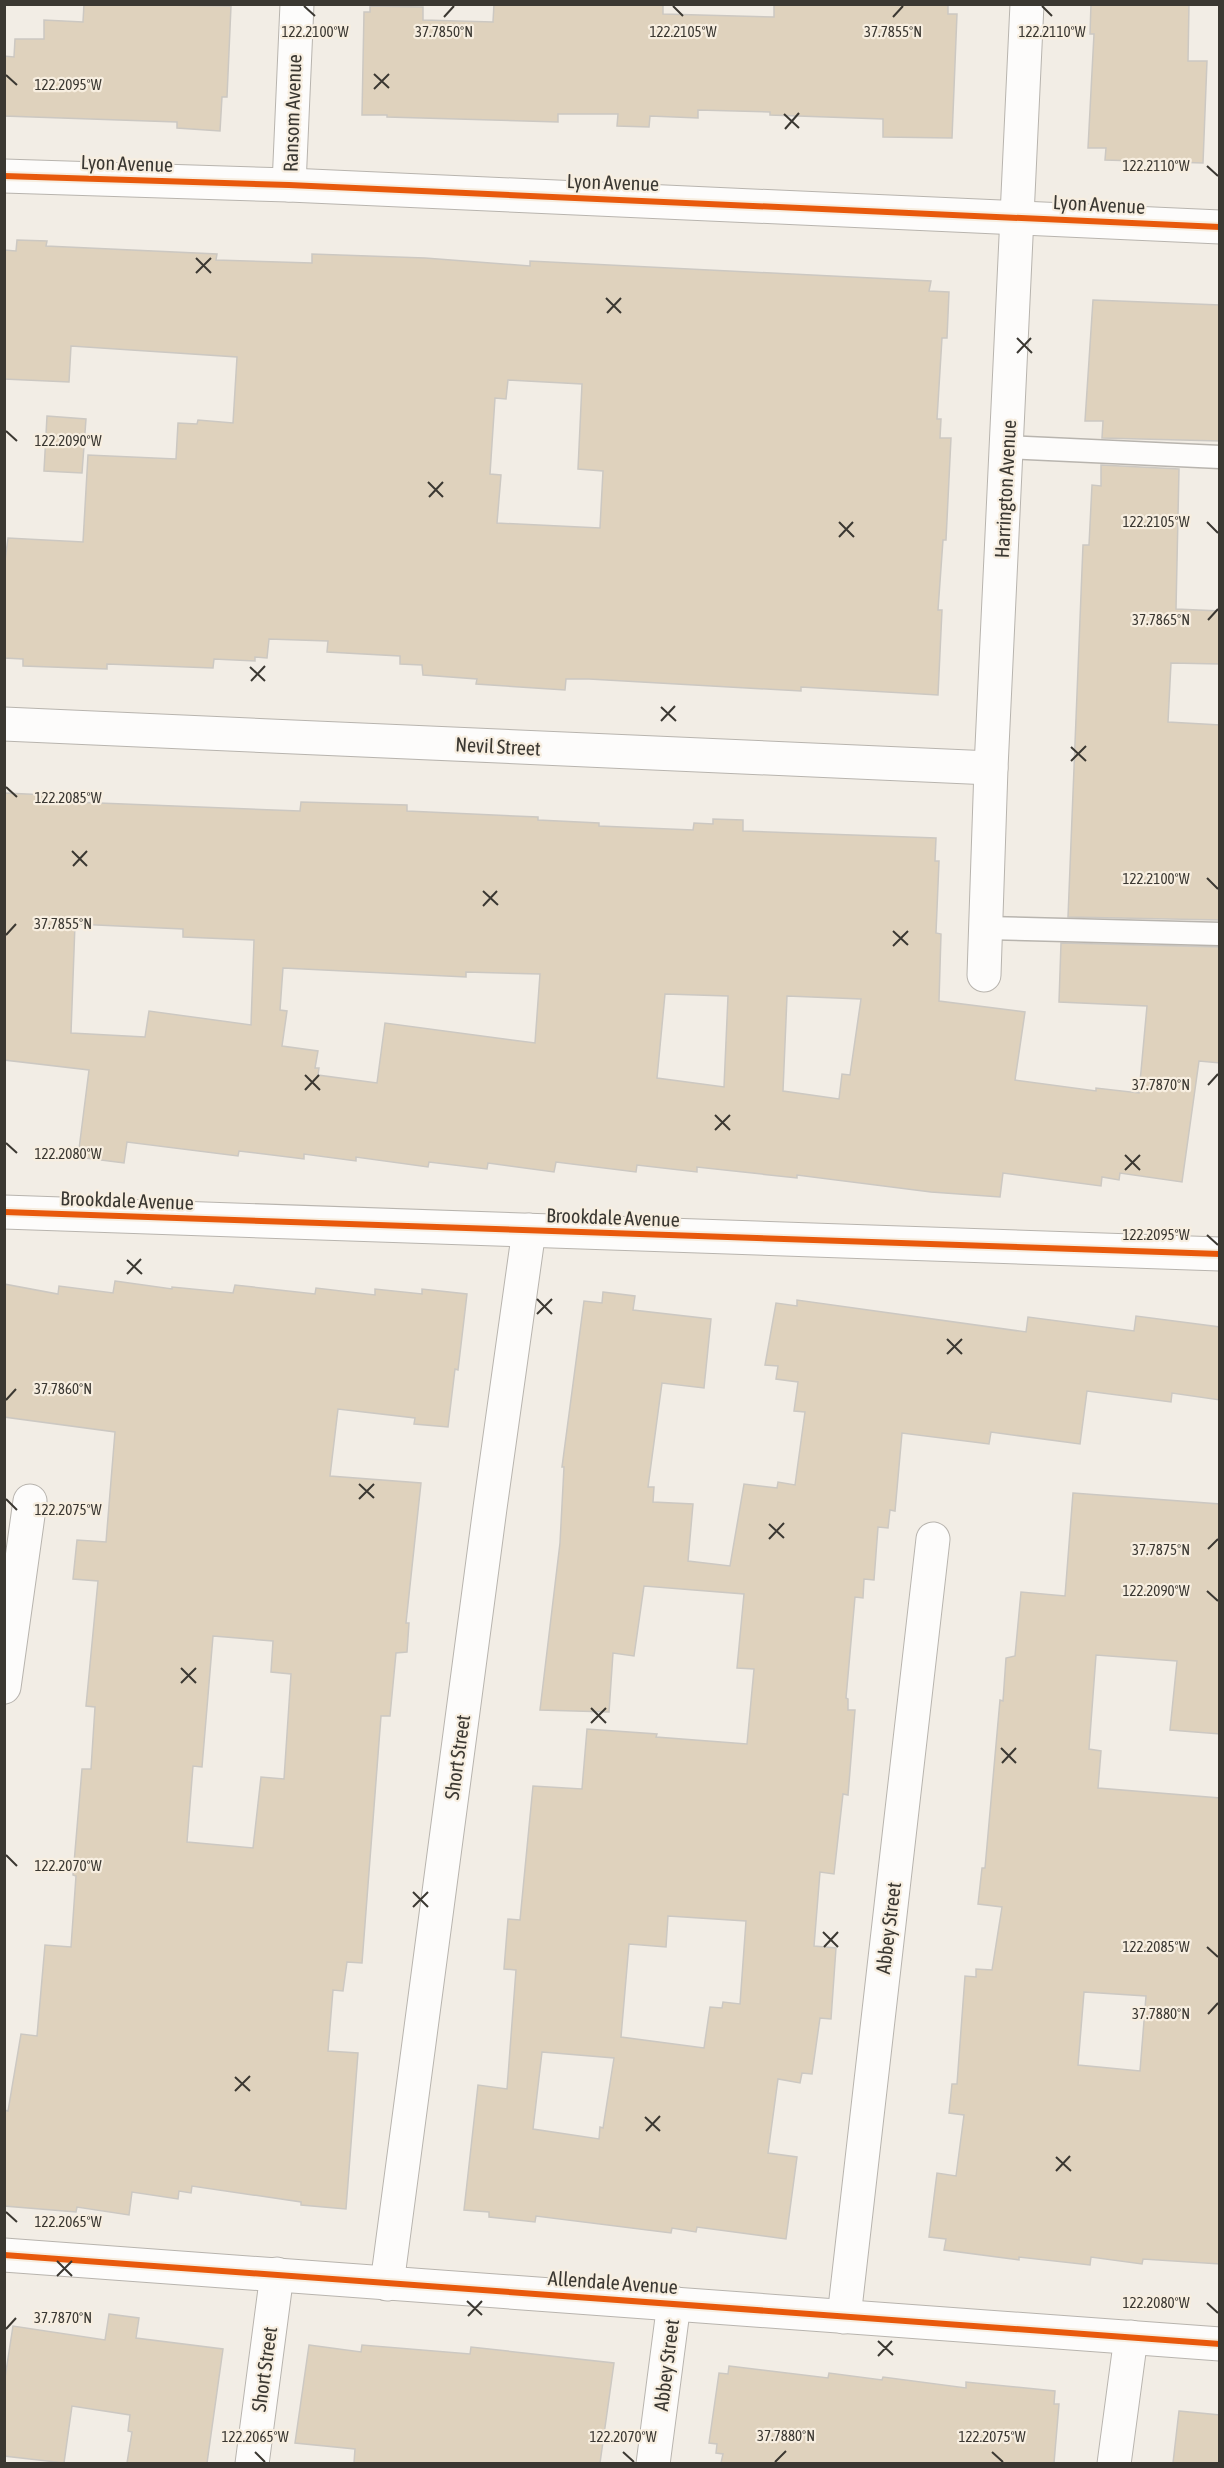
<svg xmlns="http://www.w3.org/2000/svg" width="1224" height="2468" viewBox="0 0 1224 2468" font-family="'Asap Condensed',sans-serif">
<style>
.building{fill:#dfd2bd;stroke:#ccc8c2;stroke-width:1.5;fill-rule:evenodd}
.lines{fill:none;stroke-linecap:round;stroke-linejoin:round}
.lane-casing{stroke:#b8b4ae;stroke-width:25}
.street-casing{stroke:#b8b4ae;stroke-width:35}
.lane{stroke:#fdfcfb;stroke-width:22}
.street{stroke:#fdfcfb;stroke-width:33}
.cycleway-casing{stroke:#f7eee0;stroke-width:10}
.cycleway{stroke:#e8590c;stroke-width:6}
.ticks{fill:none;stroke:#3b3832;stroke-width:2}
.labels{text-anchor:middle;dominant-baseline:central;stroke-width:4.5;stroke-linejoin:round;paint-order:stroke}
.street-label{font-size:20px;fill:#3b3832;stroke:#f7eee0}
.ticks-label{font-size:15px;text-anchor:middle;fill:#3b3832;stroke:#f7eee0;stroke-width:4.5;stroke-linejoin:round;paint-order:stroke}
</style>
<rect width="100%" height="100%" fill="#f2ede5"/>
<g class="building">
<path d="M84 4 231 6 227 97H222L220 131 177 128V122L4 116V56L14 57 15 39H44V20L83 22Z"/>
<path d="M494 4H663V14L774 17V4H948V14H957L952 138 883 137V119L770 115V112L698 110V118L650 116 649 127 617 126 618 114H558V122L387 117V115H362L364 12H370V6L423 7V20L493 22Z"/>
<path d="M1091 4H1189L1188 61H1207L1203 163 1105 160 1106 148H1088L1094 34H1090Z"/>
<path d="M17 240 47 241 46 246 217 254 216 260 312 263V254L425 258 530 266V261L931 281 929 291 949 292 947 338H942L937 419H941L940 438H951L946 540H943L938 610H942L938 695 801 687V691L589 679H566L565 690 476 684 477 679 423 675 422 665 400 664V656L327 652 328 641 269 639 267 658 255 657V661L214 659 213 668 107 664V669L23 666V659L4 658V568L8 538 83 542 88 455 176 459 178 423 197 424 198 420 233 423 237 357 71 346 69 382 4 379V250L16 251ZM508 380 582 384 578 469 603 471 600 528 497 523 501 475 490 474 495 398 506 399Z"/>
<path d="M1093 300 1220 305V441L1102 438 1103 421H1085Z"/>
<path d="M47 416 86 419 82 473 44 471Z"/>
<path d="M1101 465 1179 469 1176 609 1220 611V664L1171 663 1168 722 1220 725V920L1068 917 1083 545H1089L1092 485 1101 486Z"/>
<path d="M4 793 49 795V801L300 811 301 802 407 805V811L538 817V820L599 823V826L693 830 694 823 713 824V819L743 820V831L936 838 935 861H939L936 933 941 934 939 1001 1025 1012 1015 1080 1096 1091V1088L1139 1093 1147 1006 1059 1002 1061 943 1220 947V1063L1199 1061 1182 1182 1120 1173 1119 1180 1102 1177 1101 1186 1003 1173 1000 1197 931 1192 797 1175V1178L697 1167V1172L637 1165 636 1172 556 1162 554 1172 488 1163 487 1169 429 1162 428 1167 356 1157V1161L304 1154V1159L239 1151 238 1156 127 1142 124 1163 78 1157 89 1070 4 1060ZM75 924 183 929V937L254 940 251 1025 149 1011 145 1037 71 1033ZM283 968 466 977V972L540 974 535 1043 385 1023 377 1083 318 1075 319 1068H315L318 1051 282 1046 287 1011 280 1010ZM665 994 728 996 724 1087 657 1078ZM787 996 861 999 850 1075 842 1074 839 1099 783 1091Z"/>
<path d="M115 1281 172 1289V1287L233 1293 235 1285 315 1294 316 1288 375 1295V1289L422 1294V1289L467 1294 458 1370 455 1369 448 1427 414 1424 415 1418 338 1409 330 1476 421 1483 406 1623H409L407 1652 396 1653 390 1716H381L362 1963 347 1962 343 1991 333 1990 328 2051 358 2053 346 2209 301 2205V2202L192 2186 191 2193 179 2191 178 2199 132 2192 129 2215 77 2207 76 2212 4 2206V2110L8 2111 21 2034 37 2036 45 1945 71 1947 76 1876 73 1875 82 1769H91L95 1707 86 1706 98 1581 73 1579 77 1540 106 1542 115 1432 4 1417V1284L58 1294 59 1286 113 1293ZM213 1636 273 1641 271 1672 291 1674 284 1779 261 1777 253 1848 187 1842 193 1766 202 1767Z"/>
<path d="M603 1292 635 1296 633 1310 711 1319 704 1388 662 1383 648 1487H654L653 1502 693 1504 688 1561 730 1566 744 1484 777 1488 778 1482 795 1485 805 1412 794 1411 798 1382 776 1379 778 1366 765 1365 776 1303 797 1306V1300L1026 1332 1028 1317 1134 1331 1136 1316 1220 1327V1400L1172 1393 1171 1402 1087 1391 1080 1444 991 1432 989 1444 902 1433 895 1511 890 1510 888 1528 878 1527 874 1580 864 1579 863 1598 855 1597 846 1698 848 1699V1710H855L848 1795 843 1794 834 1874 820 1872 814 1946 836 1948 831 2019 820 2018 812 2074 802 2073 800 2083 778 2079 768 2153 797 2157 786 2239 697 2227 696 2232 672 2228 671 2233 536 2216 535 2222 489 2217V2212L464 2210 478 2085 507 2089 516 1970 504 1969 508 1919 520 1920 533 1786 582 1789 587 1729 657 1734 656 1737 747 1744 754 1669 737 1668 744 1594 644 1586 634 1656 613 1653 609 1712 540 1710 560 1543 564 1467H562L584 1301 602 1303ZM668 1916 746 1921 740 2004 723 2002 722 2008 710 2007 704 2048 621 2037 629 1944 666 1947ZM542 2052 614 2058 603 2128 600 2127 599 2139 533 2129Z"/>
<path d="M1073 1493 1220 1504V1734L1170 1730 1177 1661 1096 1655 1089 1749 1101 1751 1098 1788 1220 1798V2264L1143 2259 1142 2264 1091 2257 1090 2265 1019 2257V2260L944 2250 946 2239 929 2237 937 2173 956 2176 964 2115 949 2113 952 2084H957L965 1976 976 1977V1969L992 1970 1002 1907 978 1904 982 1868H985L1000 1700 1003 1701 1006 1658 1015 1656 1021 1592 1065 1596ZM1084 1992 1146 1996 1140 2071 1078 2065Z"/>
<path d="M109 2314 139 2318 136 2338 223 2349 207 2463H127L132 2432 128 2431 130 2415 72 2406 64 2463 4 2456V2384L13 2326 105 2340Z"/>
<path d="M309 2345 361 2352 362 2345 470 2354 471 2347 614 2363 600 2463H354L355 2449 295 2443Z"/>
<path d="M729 2366 828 2378 829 2373 882 2380 883 2377 966 2388V2382L1055 2391 1054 2404H1059L1054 2463H721L723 2454 716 2453 717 2444 709 2443 719 2373 728 2374Z"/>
<path d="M1179 2411 1220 2415V2463H1173Z"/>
</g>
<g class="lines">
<g class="lane-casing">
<g id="lane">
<path d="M1007 447 1220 457"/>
<path d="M986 928 1220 934"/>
</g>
</g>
<g class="street-casing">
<g id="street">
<path d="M4 176 289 185 1220 227"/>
<path d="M289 185 297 4"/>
<path d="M4 724 991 768"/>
<path d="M984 975 991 768 1027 4"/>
<path d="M4 1212 1220 1254"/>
<path d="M4 1687 30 1501"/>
<path d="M4 2255 1220 2344"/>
<path d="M387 2284 490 1508 529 1230"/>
<path d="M844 2317 933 1539"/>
<path d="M252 2464 277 2274"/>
<path d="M653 2464 674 2303"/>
<path d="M1114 2464 1131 2337"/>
</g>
</g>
<use href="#lane" class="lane"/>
<use href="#street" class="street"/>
<g class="cycleway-casing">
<g id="cycleway">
<path d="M4 176 289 185 1220 227"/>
<path d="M4 1212 1220 1254"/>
<path d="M4 2255 1220 2344"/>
</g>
</g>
<use href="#cycleway" class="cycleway"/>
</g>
<path class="ticks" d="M304 6 315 16M673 6 683 16M1042 6 1052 16M444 17 454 6M893 17 903 6M374 74 389 88M6 75 17 85M374 89 389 74M784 114 799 128M785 129 799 113M1207 166 1218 176M196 258 211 273M196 273 211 258M606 298 621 313M607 313 621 298M1017 338 1032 353M1017 353 1031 338M6 431 17 441M428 482 443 497M429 497 443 482M839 522 854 537M1207 522 1218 533M839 537 853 522M1208 620 1218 609M250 667 265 681M251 681 265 666M661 707 676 721M661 721 675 706M1071 747 1086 761M1071 761 1086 746M6 787 17 797M72 851 87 866M73 866 87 851M1207 878 1218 889M483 891 498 905M483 906 497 891M893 931 908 945M6 935 16 924M893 946 908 931M305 1075 320 1090M1208 1085 1218 1074M305 1090 319 1075M715 1115 730 1130M715 1130 730 1115M6 1143 17 1153M1125 1155 1140 1170M1125 1170 1140 1155M1207 1235 1218 1245M127 1260 142 1274M127 1274 141 1259M537 1299 552 1314M537 1314 552 1299M947 1339 962 1354M947 1354 962 1339M6 1400 16 1389M359 1484 374 1498M6 1499 17 1510M359 1499 374 1484M769 1524 784 1538M769 1539 784 1523M1208 1549 1218 1539M1207 1591 1218 1601M181 1668 196 1683M181 1683 196 1668M591 1708 606 1723M591 1723 606 1708M1001 1748 1016 1763M1002 1763 1016 1748M6 1855 17 1866M413 1892 428 1907M413 1907 428 1892M823 1932 838 1947M824 1947 838 1932M1207 1947 1218 1957M1208 2014 1218 2003M235 2077 250 2091M235 2091 250 2076M645 2117 660 2131M646 2131 660 2116M1056 2157 1071 2171M1056 2171 1070 2156M6 2212 17 2222M57 2261 72 2276M57 2276 72 2261M467 2301 482 2315M1207 2303 1218 2313M468 2316 482 2301M6 2329 16 2318M878 2341 893 2355M878 2356 892 2341M255 2452 265 2462M623 2452 634 2462M992 2452 1003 2462M775 2462 786 2451"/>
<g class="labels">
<g class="street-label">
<text transform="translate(292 113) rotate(-88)">Ransom Avenue</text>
<text transform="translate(127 163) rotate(2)">Lyon Avenue</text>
<text transform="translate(613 182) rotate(2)">Lyon Avenue</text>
<text transform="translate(1099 204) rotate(3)">Lyon Avenue</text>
<text transform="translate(1005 489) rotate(-87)">Harrington Avenue</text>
<text transform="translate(498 746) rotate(3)">Nevil Street</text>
<text transform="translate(127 1200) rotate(2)">Brookdale Avenue</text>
<text transform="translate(613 1217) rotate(2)">Brookdale Avenue</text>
<text transform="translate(457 1757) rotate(-82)">Short Street</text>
<text transform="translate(888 1928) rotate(-83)">Abbey Street</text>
<text transform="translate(613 2282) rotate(4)">Allendale Avenue</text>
<text transform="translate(666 2365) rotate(-83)">Abbey Street</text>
<text transform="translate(264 2369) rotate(-82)">Short Street</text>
</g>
</g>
<g class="ticks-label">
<text x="315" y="37">122.2100°W</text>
<text x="683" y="37">122.2105°W</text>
<text x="1052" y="37">122.2110°W</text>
<text x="893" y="37">37.7855°N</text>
<text x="444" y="37">37.7850°N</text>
<text x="68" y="90">122.2095°W</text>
<text x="1156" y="171">122.2110°W</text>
<text x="68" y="446">122.2090°W</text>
<text x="1156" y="527">122.2105°W</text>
<text x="1161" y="625">37.7865°N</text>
<text x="68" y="803">122.2085°W</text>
<text x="1156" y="884">122.2100°W</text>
<text x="63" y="929">37.7855°N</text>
<text x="1161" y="1090">37.7870°N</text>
<text x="68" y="1159">122.2080°W</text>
<text x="1156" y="1240">122.2095°W</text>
<text x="63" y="1394">37.7860°N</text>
<text x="68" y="1515">122.2075°W</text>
<text x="1161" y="1555">37.7875°N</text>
<text x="1156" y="1596">122.2090°W</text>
<text x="68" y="1871">122.2070°W</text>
<text x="1156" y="1952">122.2085°W</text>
<text x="1161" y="2019">37.7880°N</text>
<text x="68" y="2227">122.2065°W</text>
<text x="1156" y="2308">122.2080°W</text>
<text x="63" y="2323">37.7870°N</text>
<text x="786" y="2441">37.7880°N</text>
<text x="255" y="2442">122.2065°W</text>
<text x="623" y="2442">122.2070°W</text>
<text x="992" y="2442">122.2075°W</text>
</g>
<rect width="1224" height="2468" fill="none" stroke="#3b3832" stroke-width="12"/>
</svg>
